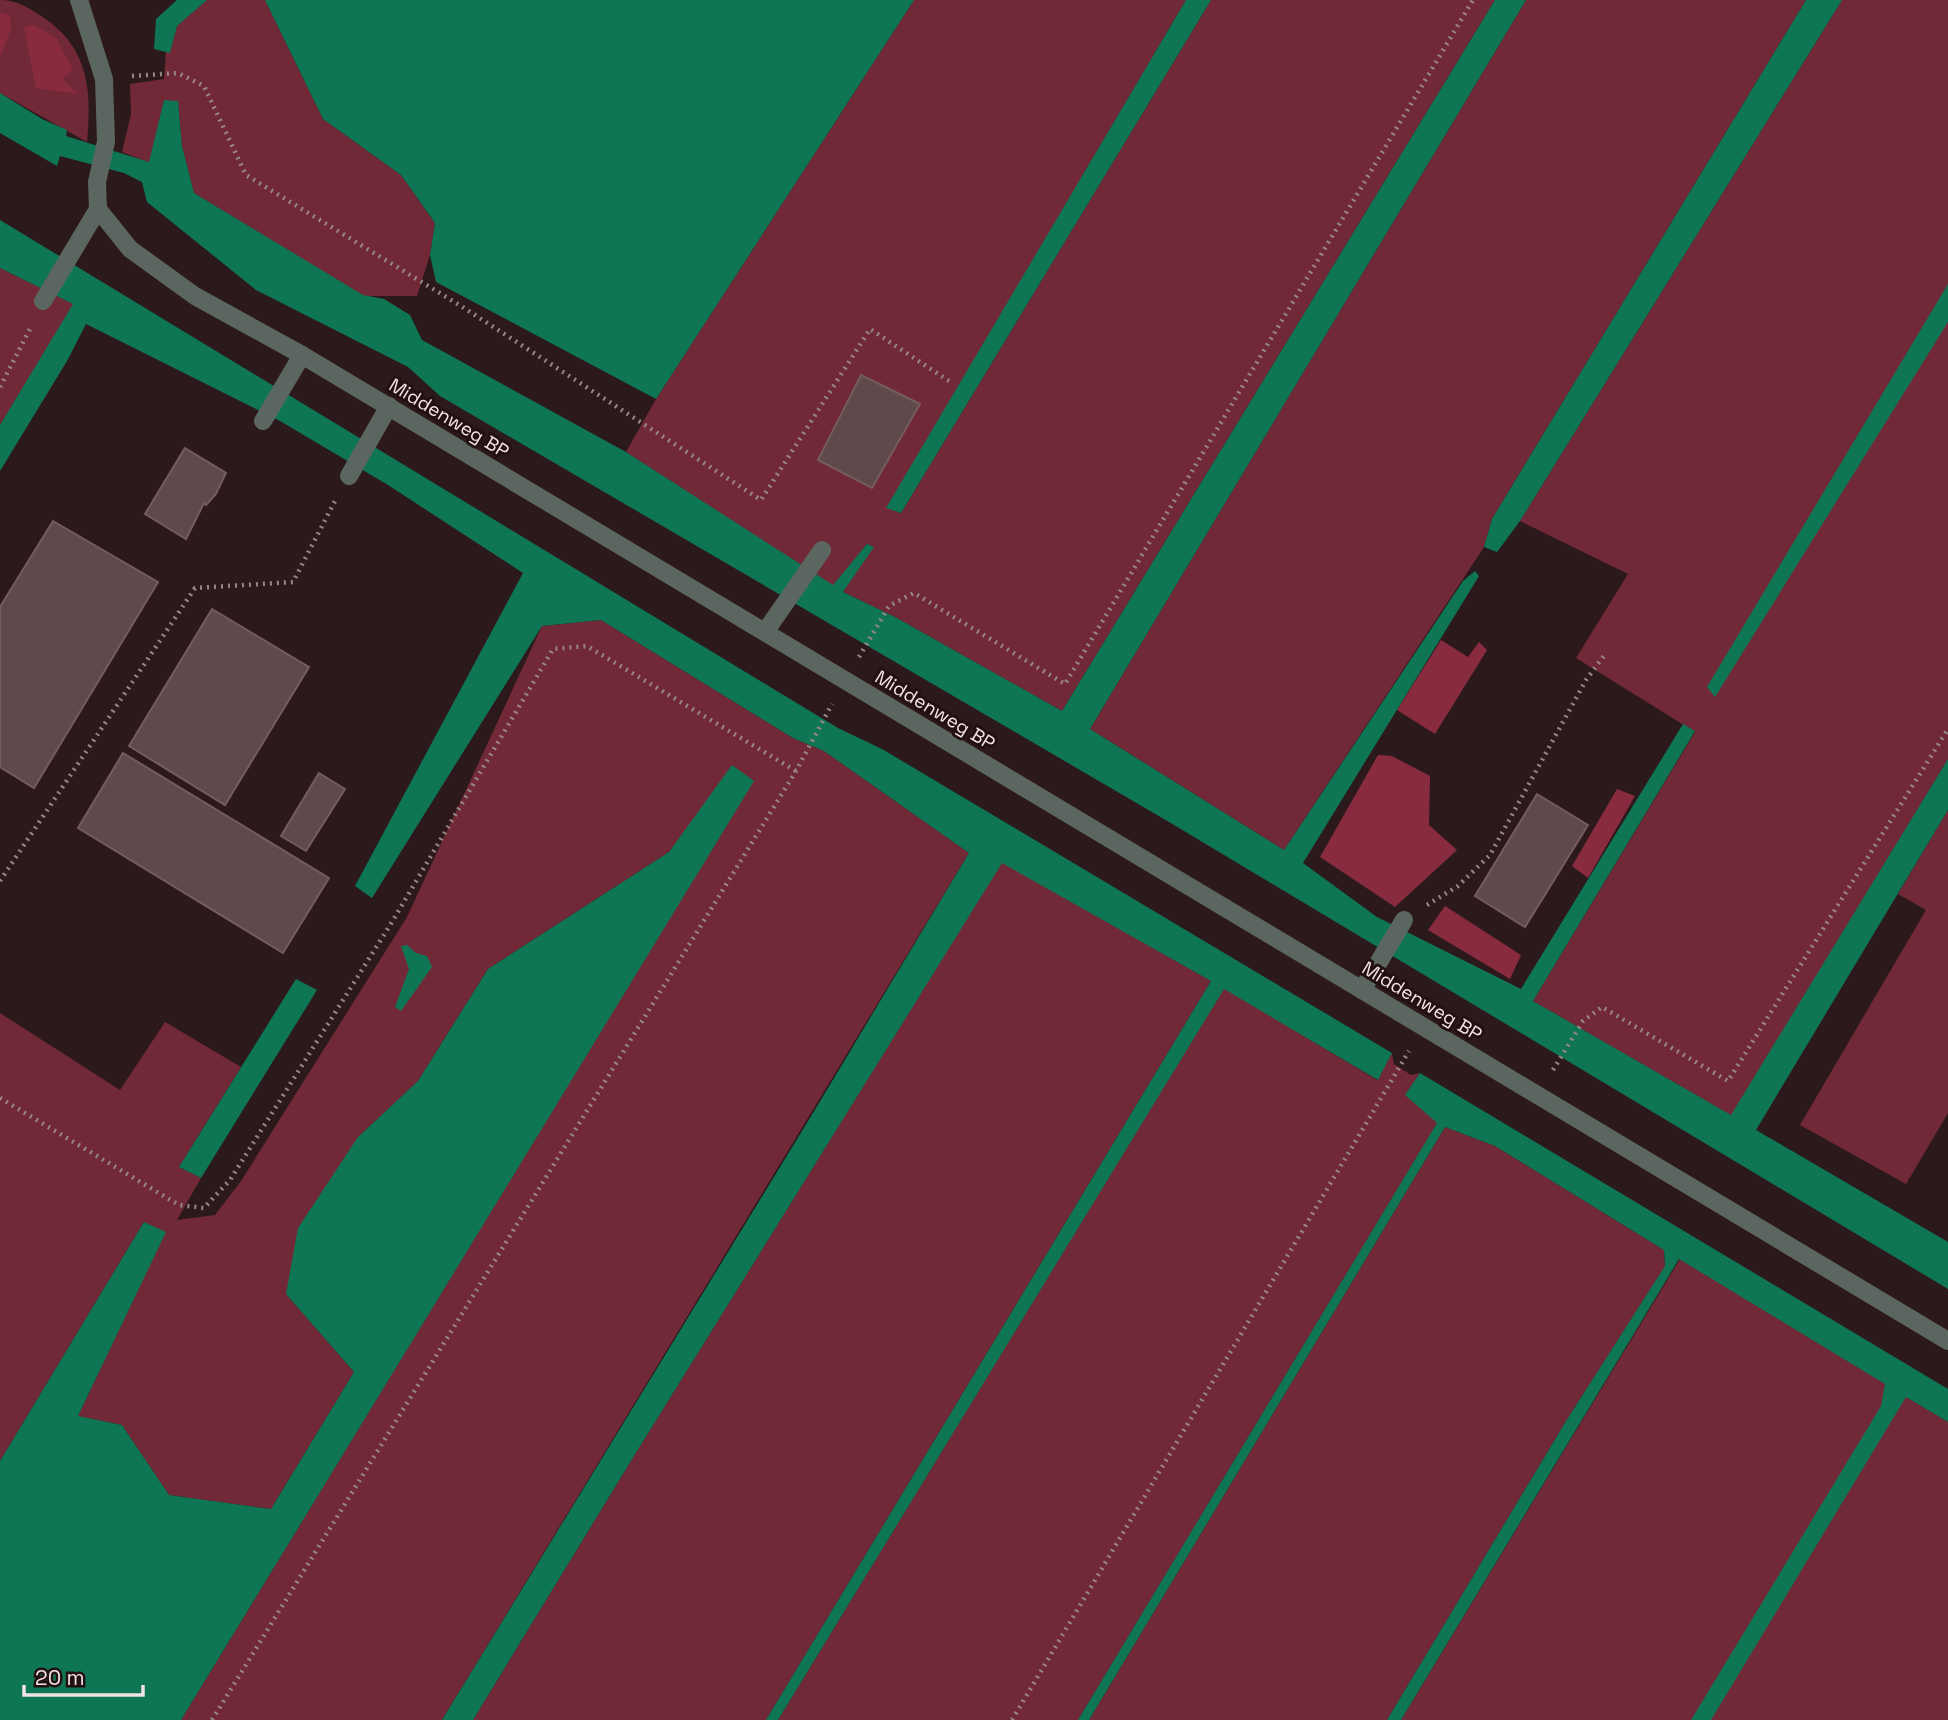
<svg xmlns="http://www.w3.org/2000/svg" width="1948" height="1720" viewBox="0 0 1948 1720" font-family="'Space Grotesk',sans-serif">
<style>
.green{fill:#722937}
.forest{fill:#892b3f}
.water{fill:#0e7655}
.building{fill:#5f494b;stroke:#745c5f;stroke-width:2}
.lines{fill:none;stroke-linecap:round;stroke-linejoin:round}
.path{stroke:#978688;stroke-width:4.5;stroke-dasharray:2 5;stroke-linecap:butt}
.lane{stroke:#5c6661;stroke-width:18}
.street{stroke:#5c6661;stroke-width:18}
.labels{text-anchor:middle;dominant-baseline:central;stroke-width:6;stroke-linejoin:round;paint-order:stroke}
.street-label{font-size:19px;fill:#f2e4e5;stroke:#221012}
</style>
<rect width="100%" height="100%" fill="#2c191b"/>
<g class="green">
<path d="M0 0C17 0 29 8 44 18 89 48 92 92 87 142L0 93V57L10 15 0 12Z"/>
<path d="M207 0H265L323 119 401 175 435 223 430 255 417 296H363L194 193 182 146 178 101H164L150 163 122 152 131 114 130 84 164 79 166 51 170 52 177 26Z"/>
<path d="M914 0H1186L887 508 901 513 1211 0H1495L1062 711 895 617 843 592 873 547 867 544 833 586 626 452 656 399Z"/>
<path d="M1526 0H1806L1492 519 1484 547 1284 850 1090 729Z"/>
<path d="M1842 0H1948V759L1732 1116 1533 1001 1695 732 1576 658 1628 574 1520 521Z"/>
<path d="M0 268 74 304 0 425Z"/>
<path d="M601 620 793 738 824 751 969 853 442 1720H181L753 781 733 766 669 852 488 969 418 1081 358 1137 286 1294 354 1372 271 1509 169 1495 122 1425 78 1416 165 1233 144 1222 0 1461V1013L120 1090 165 1022 241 1067 179 1167 201 1178 177 1220 215 1215 241 1181 407 917 542 626Z"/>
<path d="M1948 810V1113L1906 1184 1800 1125 1926 910 1898 894Z"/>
<path d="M1002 862 1211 981 766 1720H473L634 1456Z"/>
<path d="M1224 988 1377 1080 1392 1053 1394 1064 1411 1075 1420 1073 1406 1095 1438 1122 1078 1720H778Z"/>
<path d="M1445 1127 1495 1146 1664 1250 1665 1267 1566 1421 1387 1720H1089Z"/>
<path d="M1680 1259 1948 1422V1720H1401Z"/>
</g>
<g class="forest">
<path d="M0 12 10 15 11 29 0 57Z"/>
<path d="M33 25 56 38 73 70 62 79 78 94 36 88 24 27Z"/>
<path d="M1441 640 1468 657 1479 642 1487 650 1435 734 1397 710Z"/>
<path d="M1378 755 1392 756 1430 776 1429 825 1457 850 1395 907 1320 857Z"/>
<path d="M1617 789 1635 796 1588 878 1572 866Z"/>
<path d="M1445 906 1521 955 1510 979 1428 930Z"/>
</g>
<g class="water">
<path d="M177 0H207L177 26 170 53 154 49 156 19Z"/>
<path d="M265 0H914L656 399 436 282 430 255 435 223 401 175 323 119Z"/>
<path d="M1186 0H1211L901 513 886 508Z"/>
<path d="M1495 0H1526L1090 729 1284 850 1463 581 1475 571 1479 576 1303 863 1377 917 1521 989 1683 724 1695 731 1533 1001 1731 1115 1948 759V810L1756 1130 1948 1242V1289L1169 822 440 396 408 367 256 290 147 202 142 182 124 173 60 156 57 166 0 133V93L42 119 67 130 66 136 149 162 164 100 178 101 182 146 194 193 363 295 384 299 410 315 422 340 626 452 833 585 867 544 874 547 843 592 895 617 1062 711Z"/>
<path d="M1806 0H1842L1520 521 1497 552 1484 547 1492 519Z"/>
<path d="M0 220 838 728 882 749 1392 1053 1378 1080 1224 989 778 1720H766L1211 981 1002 863 634 1456 473 1720H442L810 1118 969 853 824 751 793 738 601 620 542 626 372 898 355 886 523 573 388 485 280 421 86 324 67 361 0 471V425L73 304 0 268Z"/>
<path d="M1948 284V322L1715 697 1707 687Z"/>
<path d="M732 765 754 781 181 1720H0V1461L144 1222 166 1232 78 1416 122 1425 169 1495 271 1509 354 1372 286 1294 298 1228 358 1137 418 1081 488 969 669 852Z"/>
<path d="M407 945 416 953 427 956 432 967 401 1011 395 1007 409 969 401 946Z"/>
<path d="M296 979 317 990 201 1178 179 1167Z"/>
<path d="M1420 1073 1948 1389V1422L1906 1397 1711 1720H1691L1881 1406 1885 1384 1679 1259 1401 1720H1387L1566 1421 1665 1266 1664 1250 1495 1146 1445 1127 1089 1720H1078L1437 1123 1405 1095Z"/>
</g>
<g class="building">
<path d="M861 375 920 404 872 488 818 460Z"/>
<path d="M185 448 226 473 216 494 206 505 204 503 186 539 145 514Z"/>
<path d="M53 521 158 582 34 788 0 767V607Z"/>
<path d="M212 609 309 667 225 805 129 746Z"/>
<path d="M123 753 329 878 283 953 78 828Z"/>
<path d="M319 773 345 789 306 851 281 836Z"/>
<path d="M1537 794 1588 825 1525 927 1475 896Z"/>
</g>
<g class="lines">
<g class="path">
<path d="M132 76 178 73 204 86 246 175 461 306 761 500 870 329 949 381"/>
<path d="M0 387 32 325"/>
<path d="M859 657 889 606 914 593 1065 684 1473 0"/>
<path d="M0 881 195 588 293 582 335 501"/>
<path d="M1427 905 1458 886 1490 855 1586 680 1606 653"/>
<path d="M1553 1070 1583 1021 1602 1007 1728 1081 1948 729"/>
<path d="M0 1098 179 1205 204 1208 230 1180 392 922 553 649 587 646 796 771"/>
<path d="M212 1720 796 771 832 704"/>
<path d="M1012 1720 1409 1051"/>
</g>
<g class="lane">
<path d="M43 301 98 209"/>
<path d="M263 421 302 355"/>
<path d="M349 476 389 406"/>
<path d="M765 632 822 550"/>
<path d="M1362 990 1404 920"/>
</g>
<path class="street" d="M79 0 104 79 106 142 97 182 98 209 130 249 195 296 302 355 1948 1341"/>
</g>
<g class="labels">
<g class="street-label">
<text transform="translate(449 418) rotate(31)">Middenweg BP</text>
<text transform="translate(935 710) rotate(31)">Middenweg BP</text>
<text transform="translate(1422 1001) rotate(31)">Middenweg BP</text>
</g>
</g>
<path d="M24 1685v10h119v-10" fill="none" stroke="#f2e4e5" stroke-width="3.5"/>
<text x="35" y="1685" font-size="21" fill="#f2e4e5" stroke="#221012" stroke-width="5" paint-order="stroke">20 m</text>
</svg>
